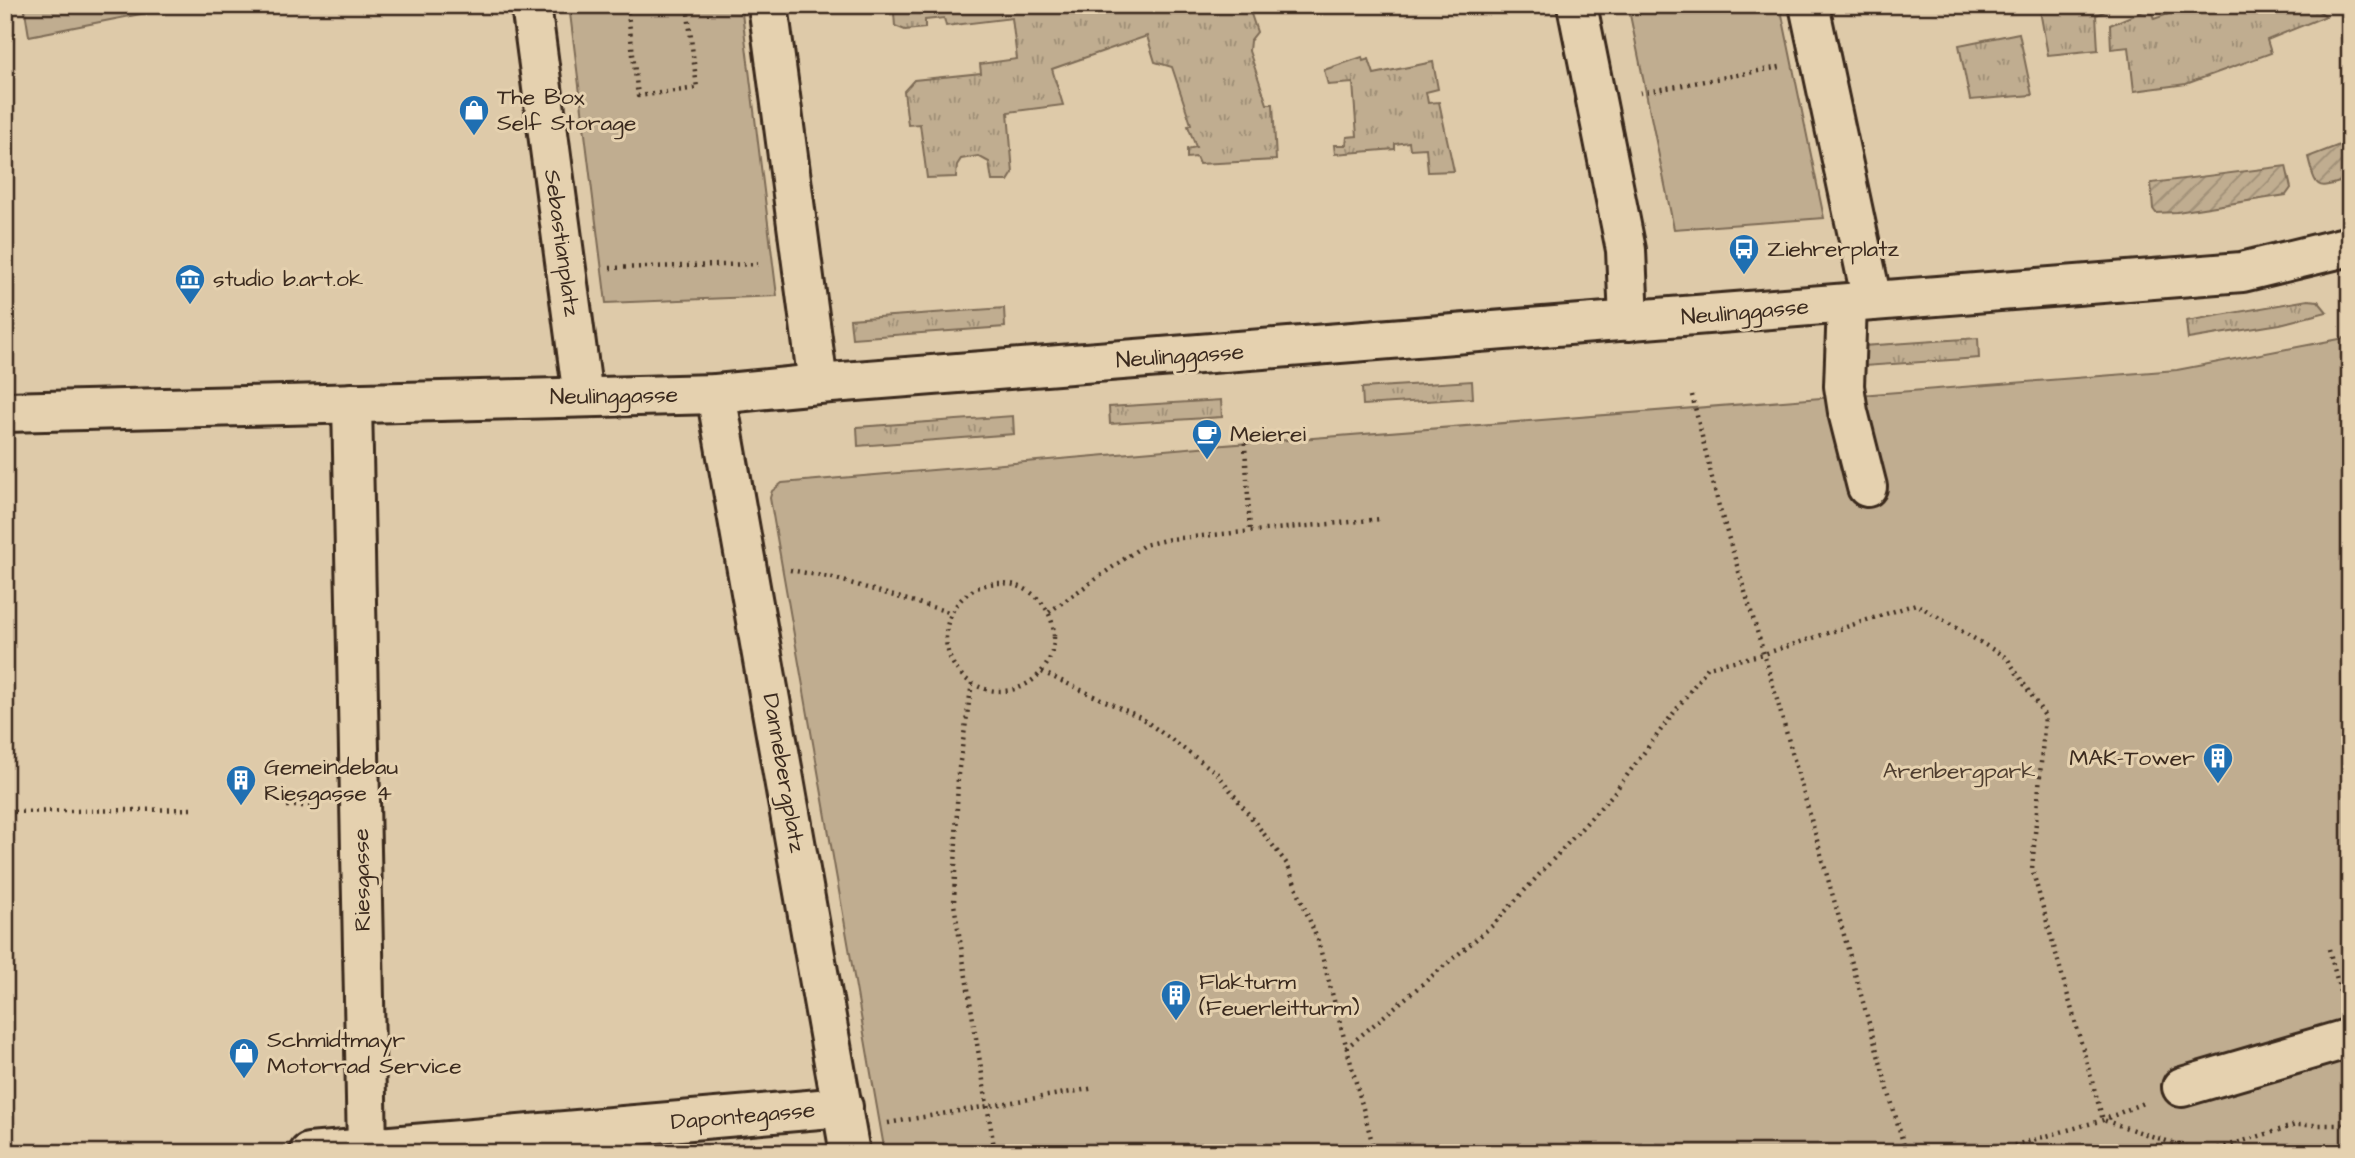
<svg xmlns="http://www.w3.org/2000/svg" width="2355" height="1158" viewBox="0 0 2355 1158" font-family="'Architects Daughter',sans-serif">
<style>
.grass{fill:url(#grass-tufts);stroke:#7e6c57;stroke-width:2}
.park{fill:#c0ad90;stroke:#7e6c57;stroke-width:2}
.garden{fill:url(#garden-furrows);stroke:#7e6c57;stroke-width:2}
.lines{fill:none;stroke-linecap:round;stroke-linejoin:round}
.minor-casing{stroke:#3b2a1e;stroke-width:44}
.path{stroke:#3b2a1e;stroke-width:4.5;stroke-dasharray:2 5;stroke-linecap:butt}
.minor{stroke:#e5d1af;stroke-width:38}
.labels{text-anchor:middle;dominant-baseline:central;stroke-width:6;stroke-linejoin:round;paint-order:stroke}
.poi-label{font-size:23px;fill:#3b2a1e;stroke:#e5d1af;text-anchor:start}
.street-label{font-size:23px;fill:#3b2a1e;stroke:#e5d1af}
.park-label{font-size:23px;fill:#4f3e2f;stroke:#e5d1af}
</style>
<defs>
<pattern id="grass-tufts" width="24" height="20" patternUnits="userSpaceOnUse" patternTransform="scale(1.75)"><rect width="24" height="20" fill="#c0ad90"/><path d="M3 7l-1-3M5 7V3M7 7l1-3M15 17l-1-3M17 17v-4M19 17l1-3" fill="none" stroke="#9d8d75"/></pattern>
<pattern id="garden-furrows" width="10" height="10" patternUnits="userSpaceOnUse" patternTransform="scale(1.75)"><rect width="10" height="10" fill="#c0ad90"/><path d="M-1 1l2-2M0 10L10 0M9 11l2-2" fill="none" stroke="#9d8d75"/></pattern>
</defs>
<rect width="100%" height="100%" fill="#decaa9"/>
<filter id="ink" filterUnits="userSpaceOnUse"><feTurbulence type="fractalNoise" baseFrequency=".0143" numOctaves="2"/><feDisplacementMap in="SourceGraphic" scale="14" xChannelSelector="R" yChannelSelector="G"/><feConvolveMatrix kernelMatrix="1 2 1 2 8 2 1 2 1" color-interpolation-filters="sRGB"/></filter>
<g filter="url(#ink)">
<g class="grass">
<path d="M914 5H1248L1257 32 1250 41 1249 51 1267 104H1273L1276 160 1199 164 1196 157 1187 158V149L1196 147 1188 126 1191 124 1172 67 1155 62 1147 36 1052 69 1063 105 1008 112 1013 173 1008 181H992L989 162 978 156 961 159 957 165 956 177 927 178 920 124 908 125 904 91 914 80 981 73 980 64 1017 59 1012 18 946 26 944 18 925 20V28L905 30 895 26 894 13 903 12Z"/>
<path d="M2039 5H2120L2096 15 2098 50 2048 55Z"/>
<path d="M2166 5H2310L2326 16 2267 40 2271 53 2186 84 2134 91 2129 47 2111 49 2110 25 2150 8 2154 19 2168 14Z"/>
<path d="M2019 33 2032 95 1970 100 1959 45Z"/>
<path d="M1362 57 1363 61 1369 59 1374 74 1433 62 1438 89 1426 92 1428 103 1439 102 1454 171 1428 172 1426 148 1410 149 1409 142 1395 144V149L1335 154 1334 145H1346L1347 137 1357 136 1353 83 1328 85 1324 70Z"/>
<path d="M2308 300 2318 301 2327 312 2280 324 2188 339 2186 321Z"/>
<path d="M1004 308 1005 327 852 338 850 319Z"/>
<path d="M1978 338 1979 358 1864 366 1863 346Z"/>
<path d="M1472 381 1473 398 1363 405 1362 388Z"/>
<path d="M1221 400 1222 417 1110 424 1109 407Z"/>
<path d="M1013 416 1014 434 858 446 857 427Z"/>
</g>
<g class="park">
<path d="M24 5H186L29 36Z"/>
<path d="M569 5H741L777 296 606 303Z"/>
<path d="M1628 5H1780L1824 218 1674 229Z"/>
<path d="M2350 337V1153H885L770 498 772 491 782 483 1199 447 2177 370Z"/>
</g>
<g class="garden">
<path d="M2350 141V179C2316 189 2317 192 2308 157Z"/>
<path d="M2286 166 2291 188 2286 195 2177 212 2156 213 2153 209 2151 183Z"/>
</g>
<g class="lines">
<g class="minor-casing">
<g id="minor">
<path d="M531 5 583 397"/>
<path d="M768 5 818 384"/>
<path d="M1577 5 1626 250 1629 321"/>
<path d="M1809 5 1872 301"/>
<path d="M1847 304 1844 386 1848 412 1867 487"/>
<path d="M716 394 850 1153"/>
<path d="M352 403 367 1148"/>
<path d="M5 412 716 394 818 384 2242 272 2350 246"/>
<path d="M2182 1087 2350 1038"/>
<path d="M309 1153 843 1107"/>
</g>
</g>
<g class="path">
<path d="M627 5 638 96 697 88 687 5"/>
<path d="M576 10 614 5"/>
<path d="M1640 93 1780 67"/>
<path d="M610 268 758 264"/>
<path d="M1692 395 1718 503 1764 654 1906 1153"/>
<path d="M1244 429 1250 531"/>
<path d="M790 570 833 578 952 613"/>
<circle cx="1000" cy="637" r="54"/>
<path d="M1049 612 1144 545 1170 539 1382 519"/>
<path d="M1042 672 1140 717 1217 773 1287 864 1318 941 1375 1153"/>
<path d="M972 683 958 774 954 904 995 1153"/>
<path d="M287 806H313"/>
<path d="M7 812 195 809"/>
<path d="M2329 949 2341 995"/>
<path d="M1346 1048 1493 925 1613 794 1708 667 1764 654 1916 604 2007 658 2045 716 2032 869 2103 1120 2203 1153 2296 1125H2350"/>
<path d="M888 1123 1095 1088"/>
<path d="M1987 1153 2103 1120 2143 1103"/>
</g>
<use href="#minor" class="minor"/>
</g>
</g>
<defs>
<g id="shop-pin" transform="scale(1.575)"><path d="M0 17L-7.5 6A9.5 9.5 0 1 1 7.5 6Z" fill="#1f6fb2" stroke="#e5d1af"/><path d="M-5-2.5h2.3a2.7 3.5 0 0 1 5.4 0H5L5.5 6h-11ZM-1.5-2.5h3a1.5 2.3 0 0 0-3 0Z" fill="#fff"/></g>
<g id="bus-pin" transform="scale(1.575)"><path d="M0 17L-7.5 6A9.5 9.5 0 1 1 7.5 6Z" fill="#1f6fb2" stroke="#e5d1af"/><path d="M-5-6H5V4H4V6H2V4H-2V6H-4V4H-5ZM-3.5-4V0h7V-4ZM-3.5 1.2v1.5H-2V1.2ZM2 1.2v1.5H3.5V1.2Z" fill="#fff"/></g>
<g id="museum-pin" transform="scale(1.575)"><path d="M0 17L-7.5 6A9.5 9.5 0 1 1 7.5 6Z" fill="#1f6fb2" stroke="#e5d1af"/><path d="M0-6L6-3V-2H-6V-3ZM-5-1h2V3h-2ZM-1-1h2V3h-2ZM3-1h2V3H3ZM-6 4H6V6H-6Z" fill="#fff"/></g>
<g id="cafe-pin" transform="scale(1.575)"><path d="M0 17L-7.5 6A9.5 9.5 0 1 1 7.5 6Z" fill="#1f6fb2" stroke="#e5d1af"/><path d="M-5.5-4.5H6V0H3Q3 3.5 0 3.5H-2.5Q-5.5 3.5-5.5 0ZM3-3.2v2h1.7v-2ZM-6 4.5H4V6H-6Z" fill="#fff"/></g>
<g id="building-pin" transform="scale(1.575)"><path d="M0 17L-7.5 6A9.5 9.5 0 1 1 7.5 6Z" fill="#1f6fb2" stroke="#e5d1af"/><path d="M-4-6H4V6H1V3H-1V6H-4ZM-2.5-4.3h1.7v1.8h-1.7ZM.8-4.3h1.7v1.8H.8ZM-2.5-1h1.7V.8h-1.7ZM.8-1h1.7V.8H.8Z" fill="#fff"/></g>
</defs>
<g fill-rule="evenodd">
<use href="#shop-pin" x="474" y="110"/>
<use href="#bus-pin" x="1744" y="249"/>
<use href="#museum-pin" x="190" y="279"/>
<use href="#cafe-pin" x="1207" y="434"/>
<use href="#building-pin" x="2218" y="758"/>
<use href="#building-pin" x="241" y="780"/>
<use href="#building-pin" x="1176" y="995"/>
<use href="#shop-pin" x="244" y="1053"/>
</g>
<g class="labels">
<g class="poi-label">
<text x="497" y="97">The Box<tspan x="497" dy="26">Self Storage</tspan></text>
<text x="1767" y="249">Ziehrerplatz</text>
<text x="213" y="279">studio b.art.ok</text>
<text x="1230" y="434">Meierei</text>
<text x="2195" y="758" text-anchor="end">MAK-Tower</text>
<text x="264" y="767">Gemeindebau<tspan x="264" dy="26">Riesgasse 4</tspan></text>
<text x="1199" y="982">Flakturm<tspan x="1199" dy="26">(Feuerleitturm)</tspan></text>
<text x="267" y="1040">Schmidtmayr<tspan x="267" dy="26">Motorrad Service</tspan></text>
</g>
<g class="street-label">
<text transform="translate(562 243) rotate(82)">Sebastianplatz</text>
<text transform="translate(1745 312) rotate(-5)">Neulinggasse</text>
<text transform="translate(1180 356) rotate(-4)">Neulinggasse</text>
<text transform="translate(614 396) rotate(-1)">Neulinggasse</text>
<text transform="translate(784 773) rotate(80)">Dannebergplatz</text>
<text transform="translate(362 880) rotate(-91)">Riesgasse</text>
<text transform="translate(743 1116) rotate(-5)">Dapontegasse</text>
</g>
<g class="park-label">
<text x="1959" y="771">Arenbergpark</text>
</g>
</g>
<rect width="2355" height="1158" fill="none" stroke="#e5d1af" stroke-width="28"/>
<rect x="14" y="14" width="2327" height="1130" fill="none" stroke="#3b2a1e" stroke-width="2.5" filter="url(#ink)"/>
</svg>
